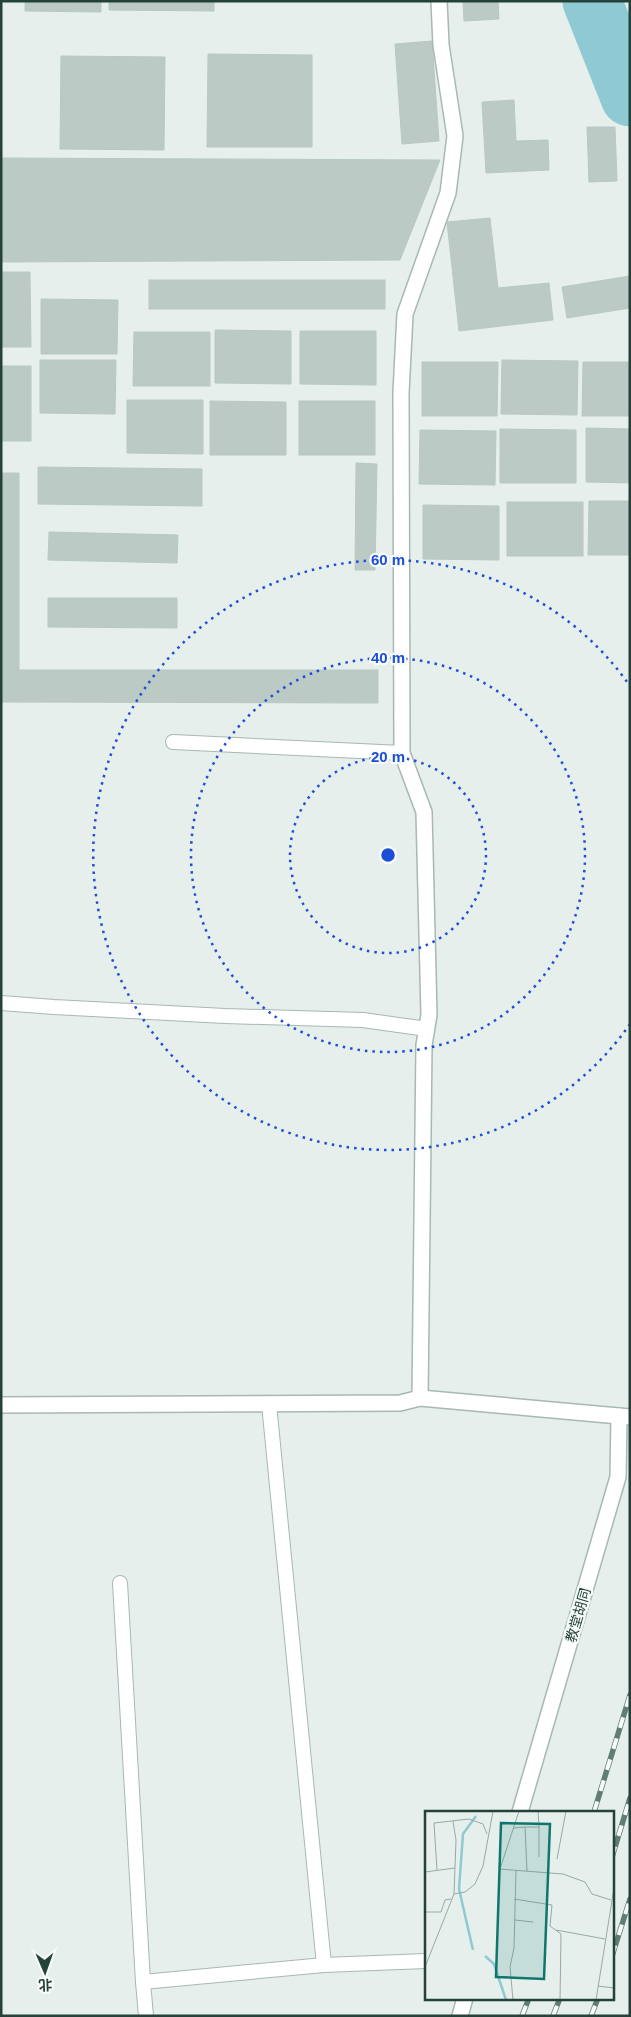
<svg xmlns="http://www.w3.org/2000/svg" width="631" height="2017" viewBox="0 0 631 2017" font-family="Arial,'Noto Sans SC',sans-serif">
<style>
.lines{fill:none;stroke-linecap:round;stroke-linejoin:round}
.river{stroke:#8ec9d4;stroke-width:59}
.building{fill:#bbcac4;stroke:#b8c9c2}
.service-casing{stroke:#a8b8b2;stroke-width:16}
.minor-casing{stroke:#a8b8b2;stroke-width:18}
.service{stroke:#fff;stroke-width:14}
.minor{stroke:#fff;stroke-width:15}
.rail-casing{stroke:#5f7d75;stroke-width:5.5}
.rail{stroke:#f7fbf9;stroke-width:4;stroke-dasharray:11;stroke-linecap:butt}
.ring{fill:none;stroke:#1d4ed8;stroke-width:2.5;stroke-dasharray:2.5 5}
.labels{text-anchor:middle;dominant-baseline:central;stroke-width:4.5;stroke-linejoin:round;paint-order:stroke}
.street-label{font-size:14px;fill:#24423a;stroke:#f7fbf9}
.inset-river{fill:none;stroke:#8ec9d4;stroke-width:2.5}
.inset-road{fill:none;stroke:#98aaa4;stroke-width:1}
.view{fill:#0f766e;fill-opacity:0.15;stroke:#0f766e;stroke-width:2.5}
.inset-edge{fill:none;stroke:#24423a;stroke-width:2.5}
.centre{fill:#1d4ed8;stroke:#f7fbf9;stroke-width:2.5}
.ring-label{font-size:15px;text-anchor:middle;font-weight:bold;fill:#1d4ed8;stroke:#f7fbf9;stroke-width:4.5;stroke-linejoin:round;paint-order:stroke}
</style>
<rect width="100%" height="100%" fill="#e6efeb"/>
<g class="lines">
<path class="river" d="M592 1 630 97"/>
</g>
<g class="building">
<path d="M25 1H101V12L25 11Z"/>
<path d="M109 1H214V11L109 10Z"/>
<path d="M463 1H498L499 19 464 21Z"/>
<path d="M432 41 439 141 402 144 395 44Z"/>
<path d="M208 54 312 55V147H207Z"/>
<path d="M61 56 165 57 164 150 60 149Z"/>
<path d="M514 100 516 141 548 140 549 170 486 173 482 102Z"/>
<path d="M587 127H615L617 181 589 182Z"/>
<path d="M1 158 440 160 400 260 1 262Z"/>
<path d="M490 218 498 288 549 283 553 320 459 331 447 222Z"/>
<path d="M1 272H30L31 347H1Z"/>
<path d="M630 276V308L567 318 562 287Z"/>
<rect x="149" y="280" width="236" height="29"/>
<path d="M41 299 118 300 117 354H41Z"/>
<path d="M215 330 291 331V384L215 383Z"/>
<path d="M300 331H376V385L300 384Z"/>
<path d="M134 332H210V386H133Z"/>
<path d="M40 360H116L115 414 40 413Z"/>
<path d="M502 360 578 361 577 415 501 414Z"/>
<path d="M422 362H498L497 416H422Z"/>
<path d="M583 362H630V416H582Z"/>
<rect x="1" y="366" width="30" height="75"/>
<path d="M127 400H203V454L127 453Z"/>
<path d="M210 401 286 402V455H210Z"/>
<rect x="299" y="401" width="76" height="54"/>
<path d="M586 428 630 429V483L586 482Z"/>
<path d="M500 429 576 430V483H500Z"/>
<path d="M420 430 496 431 495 485 419 484Z"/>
<path d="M356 463 377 464 375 570H355Z"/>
<path d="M38 467 202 469V506L38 504Z"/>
<path d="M1 473H19V670H378V703L1 702Z"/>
<path d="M589 501H630V555H588Z"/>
<rect x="507" y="502" width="76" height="54"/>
<path d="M423 505 499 506V560L423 559Z"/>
<path d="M49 532 178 535 177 563 48 560Z"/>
<path d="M48 598H177V628L48 627Z"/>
</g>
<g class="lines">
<g class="service-casing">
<g id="service">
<path d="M173 742 402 753"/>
<path d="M1 1003 54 1007 225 1016 363 1020 427 1029"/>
<path d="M269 1404 324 1965 426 1961"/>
<path d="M120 1583 143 1982"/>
<path d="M146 2016 143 1982 324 1965"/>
</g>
</g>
<g class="minor-casing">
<g id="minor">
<path d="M420 1398 424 1045 429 1015 424 812 402 753 401 393 405 314 448 193 455 136 441 45 439 1"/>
<path d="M1 1405 400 1403 420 1398 630 1417"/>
<path d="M520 1812 618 1477 619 1416"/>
<path d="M460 2016 465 1998"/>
</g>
</g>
<use href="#service" class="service"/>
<use href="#minor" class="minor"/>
<g class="rail-casing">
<g id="rail">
<path d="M594 1812 630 1695"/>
<path d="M612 1857 630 1798"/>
<path d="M612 1956 630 1899"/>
<path d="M522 2016 529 1998"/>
<path d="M553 2016 560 1998"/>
<path d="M591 2016 598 1998"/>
</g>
</g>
<use href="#rail" class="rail"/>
</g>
<g class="ring">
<circle cx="388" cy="855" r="98"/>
<circle cx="388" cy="855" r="197"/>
<path d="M630 1024A295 295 0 1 1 630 686"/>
</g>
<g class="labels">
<g class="street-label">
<text transform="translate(578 1615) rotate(-74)">教堂胡同</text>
</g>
</g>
<g transform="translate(425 1811)">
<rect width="189" height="189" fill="#e6efeb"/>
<path class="inset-river" d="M48 139 34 78 38 23 51 5M60 145 69 153 81 189"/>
<path class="inset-road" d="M100 16H114L113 0M114 16V46M88 17 100 16 102 60M132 48 141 0M74 58 138 63 160 71 167 83 186 89M75 58 94 0M12 59 9 12 44 8 58 13 62 23M0 61 30 57M29 83 40 81 50 73 58 55 68 0M89 88 127 94 125 115 136 123 135 189M0 101H16L20 89 26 88M90 109 108 111M131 119 180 128M0 156 29 83 31 29 28 10M173 175 189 177M88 189 85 156 89 137 91 60M171 189 189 77"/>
<path class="view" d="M76 12 125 13 119 168 71 166Z"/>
<rect width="189" height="189" class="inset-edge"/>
</g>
<circle cx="388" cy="855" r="8" class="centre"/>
<g class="ring-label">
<text x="388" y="565">60 m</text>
<text x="388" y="663">40 m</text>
<text x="388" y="762">20 m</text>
</g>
<rect width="631" height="2017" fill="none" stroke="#24423a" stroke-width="5"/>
<g transform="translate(45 1972) rotate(178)" stroke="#f7fbf9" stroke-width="4" paint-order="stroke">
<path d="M0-4L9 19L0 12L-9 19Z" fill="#24423a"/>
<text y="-8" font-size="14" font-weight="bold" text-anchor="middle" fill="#24423a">北</text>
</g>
</svg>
